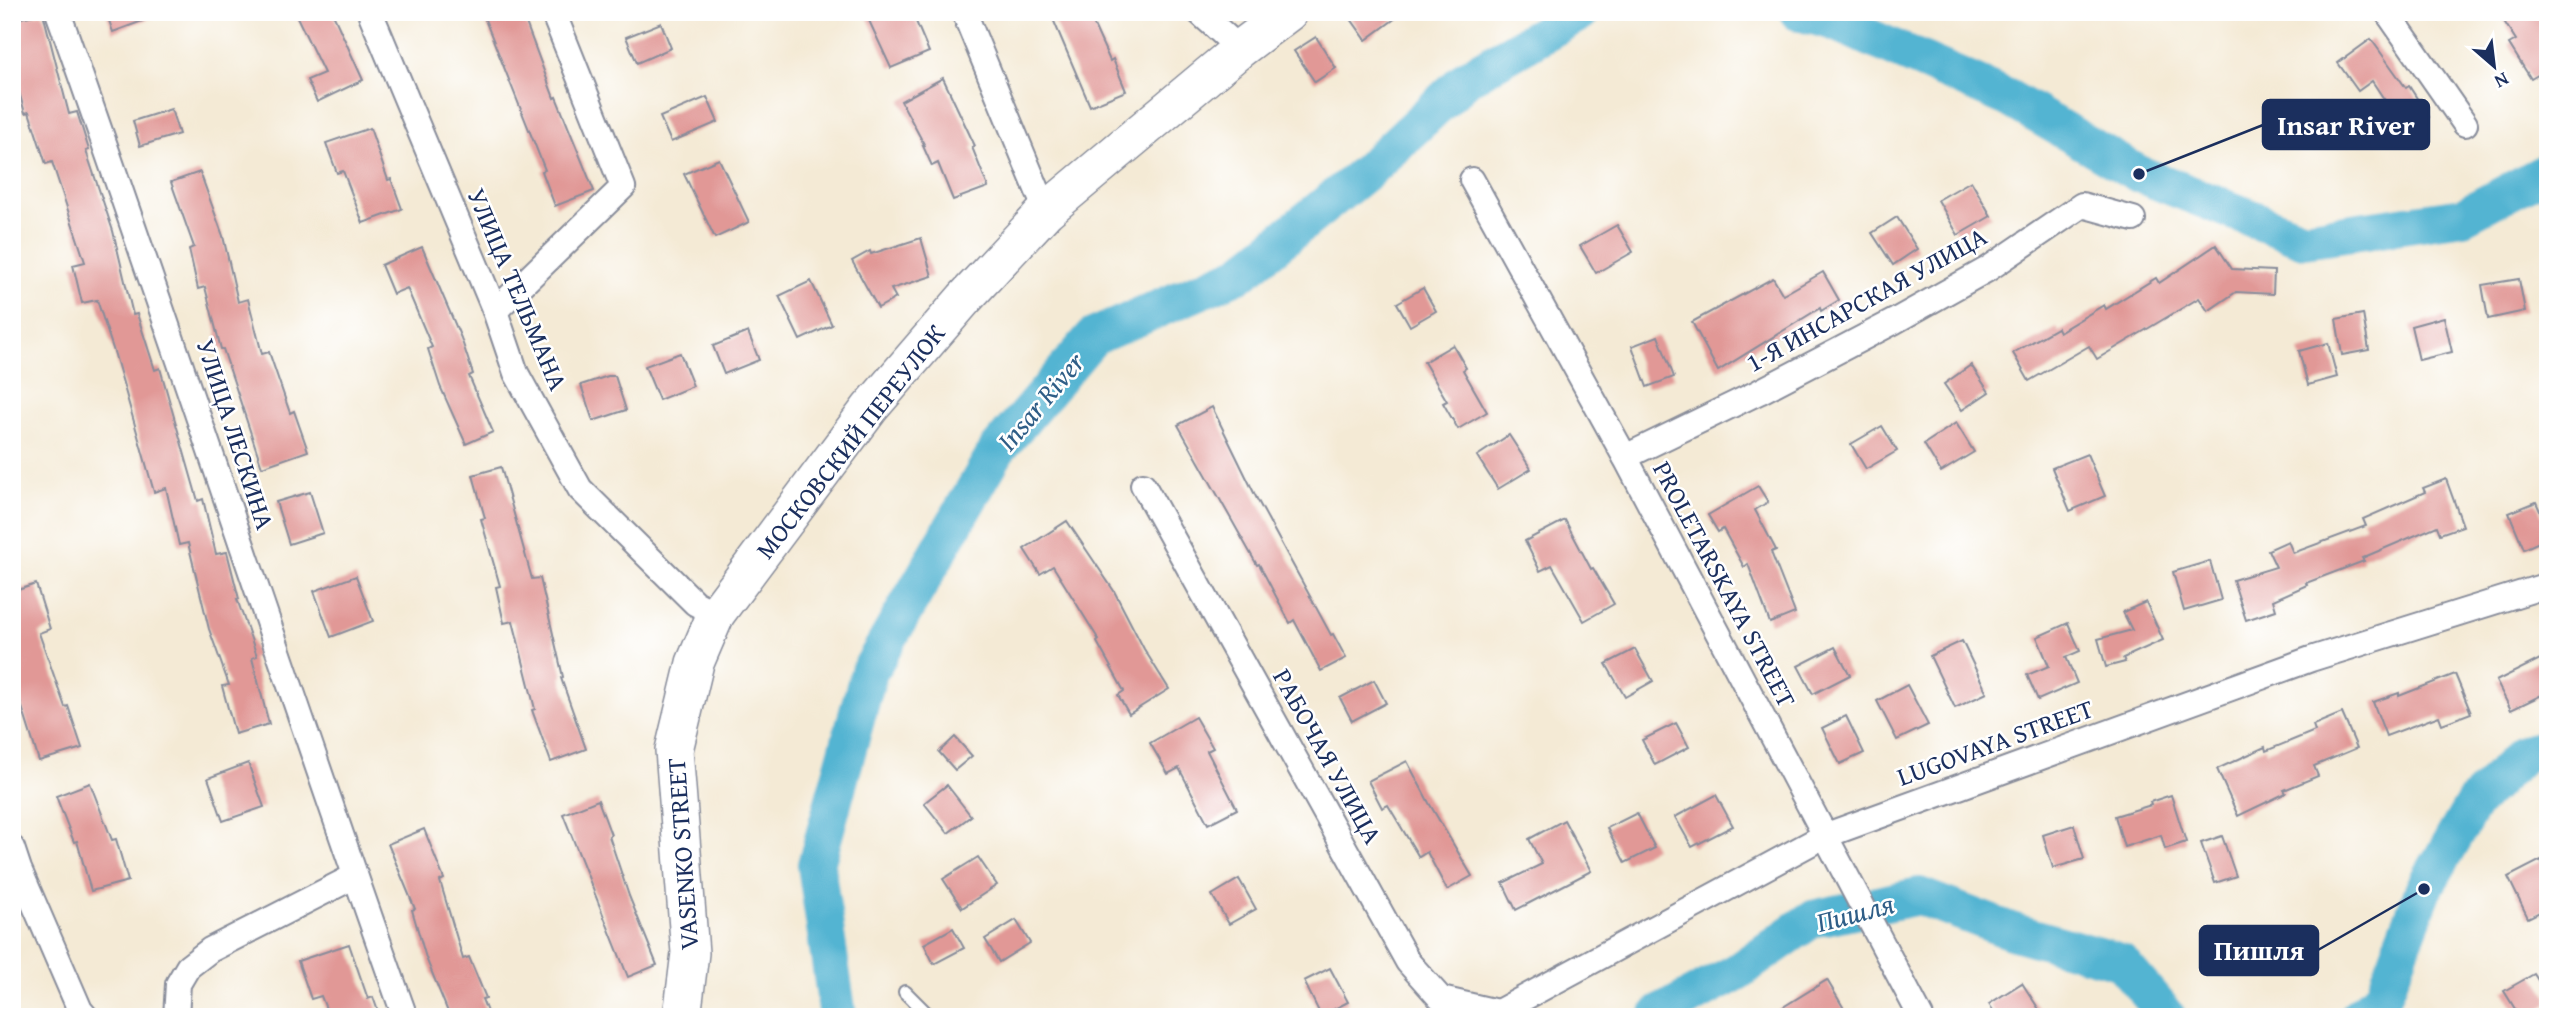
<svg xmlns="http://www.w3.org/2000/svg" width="2560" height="1029" viewBox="0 0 2560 1029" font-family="'Gentium Book Plus',serif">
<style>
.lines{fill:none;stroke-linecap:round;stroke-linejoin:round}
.river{stroke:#53b4d2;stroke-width:38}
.building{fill:#e19896}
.lane-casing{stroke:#888c9a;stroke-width:16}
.street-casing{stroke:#888c9a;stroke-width:28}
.secondary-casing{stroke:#888c9a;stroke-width:40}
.lane{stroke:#fff;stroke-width:12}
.street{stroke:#fff;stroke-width:24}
.secondary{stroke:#fff;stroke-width:37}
.labels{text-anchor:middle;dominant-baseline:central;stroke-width:5;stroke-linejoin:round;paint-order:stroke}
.street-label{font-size:26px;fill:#1b2f5e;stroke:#fff}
.water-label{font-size:28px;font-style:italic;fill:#2f5e87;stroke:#fff}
.leader{fill:none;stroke:#1b2f5e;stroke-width:2.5}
.callout-dot{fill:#1b2f5e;stroke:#fff;stroke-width:2.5}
.callout{fill:#1b2f5e;stroke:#1b2f5e;stroke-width:2.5}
.callout-label{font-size:28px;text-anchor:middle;font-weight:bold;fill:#fff}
</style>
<rect width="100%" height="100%" fill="#fff"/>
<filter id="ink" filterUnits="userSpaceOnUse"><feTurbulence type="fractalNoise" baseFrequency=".0143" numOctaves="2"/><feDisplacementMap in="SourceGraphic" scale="14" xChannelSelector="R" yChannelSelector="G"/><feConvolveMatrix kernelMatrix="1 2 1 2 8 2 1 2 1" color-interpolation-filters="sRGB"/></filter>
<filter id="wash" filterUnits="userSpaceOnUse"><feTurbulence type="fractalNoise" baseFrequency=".00686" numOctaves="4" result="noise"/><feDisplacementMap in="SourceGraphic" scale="28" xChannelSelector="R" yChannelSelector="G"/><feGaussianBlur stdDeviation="1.57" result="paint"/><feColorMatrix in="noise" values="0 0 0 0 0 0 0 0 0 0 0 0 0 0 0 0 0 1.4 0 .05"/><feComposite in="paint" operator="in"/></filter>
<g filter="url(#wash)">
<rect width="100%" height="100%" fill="#f4ead5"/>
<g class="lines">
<g class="river">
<path d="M1798 12 1834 22 2008 98 2139 174 2304 239 2463 216 2548 171"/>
<path d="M838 1017 816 865 869 672 997 450 1093 337 1241 273 1366 172 1468 77 1581 12"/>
<path d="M1658 1017 1659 1014 1737 972 1812 919 1919 896 2011 931 2121 962 2168 1017"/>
<path d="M2357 1017 2383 996 2424 889 2474 803 2523 754 2548 748"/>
</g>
</g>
<g id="blocks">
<g class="building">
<path d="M106 12H161V14L113 32Z"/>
<path d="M307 12H332L363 80 317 102 307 80 324 73 297 17Z"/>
<path d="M482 12H522L554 98 556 97 594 191 555 206 542 171 545 170Z"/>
<path d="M865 12H912L929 52 891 68Z"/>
<path d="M1050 12H1088L1110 61 1113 59 1126 91 1090 106Z"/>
<path d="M1346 12H1404L1366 40Z"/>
<path d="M2498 12H2538L2548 28V69L2531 79 2509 44 2516 40Z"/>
<path d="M43 13 69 114 77 112 89 150 86 151 113 231 133 315 137 314 155 370 160 368 198 501 203 499 216 554 227 552 239 599H237L257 656 252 658 269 724 235 734 222 686 229 685 209 629 188 543 179 545 166 488 154 492 115 355 97 300 82 303 73 265 85 262 52 162 46 164 29 112 25 113 12 67V20Z"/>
<path d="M661 23 671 48 637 63 626 37Z"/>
<path d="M1316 37 1336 68 1315 82 1294 51Z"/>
<path d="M2371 39 2406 88 2409 86 2429 117 2406 132 2372 81 2358 91 2338 63Z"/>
<path d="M943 78 975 146 972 147 988 187 953 200 938 163 932 166 923 146H925L901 101Z"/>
<path d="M707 97 718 122 671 142 660 117Z"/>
<path d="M171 109 179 134 140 146 133 121Z"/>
<path d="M370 128 388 180 391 179 402 209 363 223 343 171 337 173 326 143Z"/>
<path d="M719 159 749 222 715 238 684 174Z"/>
<path d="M200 172 223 236 238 302 248 299 262 354 269 352 290 413 294 411 308 451 262 467 223 349H221L205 287 198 289 189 249 194 247 171 182Z"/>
<path d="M1971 181 1991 216 1958 235 1938 200Z"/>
<path d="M1897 217 1917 249 1893 265 1872 233Z"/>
<path d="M1617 225 1633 252 1596 273 1580 246Z"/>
<path d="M921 238 932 276 891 289 896 298 878 308 852 261 870 251 871 254Z"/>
<path d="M2216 245 2232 269 2274 271 2273 294 2236 292 2208 311 2199 298 2097 359 2089 346 2029 381 2013 353 2057 328 2059 332 2104 305 2106 309 2156 278 2159 283Z"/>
<path d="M422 247 461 338 473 374 469 376 493 432 466 444 440 386 428 349 432 347 407 288 393 294 381 265Z"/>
<path d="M1823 272 1839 300 1821 311 1820 308 1718 371 1692 322 1773 278 1783 295Z"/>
<path d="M2519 279 2525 311 2488 319 2482 285Z"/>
<path d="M811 281 832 325 800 340 779 296Z"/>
<path d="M1423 288 1436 311 1410 326 1397 303Z"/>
<path d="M2363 314 2369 350 2342 355 2336 319Z"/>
<path d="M2444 317 2452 352 2419 360 2411 326Z"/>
<path d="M748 332 759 360 724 374 713 346Z"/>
<path d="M1658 336 1674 377 1647 387 1632 346Z"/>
<path d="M2328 343 2337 377 2308 385 2299 351Z"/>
<path d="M1453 345 1466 368 1463 370 1487 412 1458 429 1443 403 1447 401 1424 362Z"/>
<path d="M680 353 693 386 659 400 645 366Z"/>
<path d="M1971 365 1989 392 1962 410 1944 384Z"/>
<path d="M608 376H615L626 410 593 421 581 385Z"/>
<path d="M1212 407 1257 499 1331 635 1333 634 1346 658 1321 671 1294 620 1290 623 1259 564 1257 565 1178 425Z"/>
<path d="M1956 423 1974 452 1941 472 1924 444Z"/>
<path d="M1882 426 1897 451 1866 469 1851 444Z"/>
<path d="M1509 435 1531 469 1498 489 1477 456Z"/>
<path d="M2087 454 2105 496 2070 511 2052 468Z"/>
<path d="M501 467 532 579 540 578 563 677 561 678 586 749 551 762 532 710 535 709 513 621 504 623 496 587 500 586 481 519 485 518 473 475Z"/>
<path d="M2446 479 2463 526 2440 534 2437 526 2362 558 2364 561 2306 583 2307 585 2273 600 2276 610 2246 620 2233 580 2276 567 2268 550 2288 541 2293 553 2366 526 2363 519 2425 492 2423 488Z"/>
<path d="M1758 486 1768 502 1755 510 1776 550 1771 552 1795 613 1770 623 1748 564 1744 567 1723 529 1718 532 1708 515Z"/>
<path d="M310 492 323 533 289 544 276 502Z"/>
<path d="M2536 502 2548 529V538L2524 549 2509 513Z"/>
<path d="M1565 520 1591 569 1593 568 1614 604 1584 621 1552 565 1540 571 1525 541Z"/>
<path d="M1067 521 1114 591 1144 649 1169 689 1129 714 1118 695 1124 691 1097 642 1099 640 1053 566 1040 574 1024 549Z"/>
<path d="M2210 561 2221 600 2184 611 2173 572Z"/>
<path d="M356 576 373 621 331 637 314 591Z"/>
<path d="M36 584 50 629 39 633 65 707 68 706 82 748 39 761 12 675V592Z"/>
<path d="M2146 602 2163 640 2123 658 2125 662 2106 667 2098 639 2132 630 2123 612Z"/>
<path d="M2068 623 2080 651 2066 657 2077 683 2038 700 2027 675 2049 666 2037 637Z"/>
<path d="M1962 641 1987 693 1955 708 1930 656Z"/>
<path d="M1835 647 1850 675 1813 694 1798 666Z"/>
<path d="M1635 649 1653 681 1625 697 1606 664Z"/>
<path d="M2548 655V692L2511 710 2496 681Z"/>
<path d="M2455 674 2471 713 2442 724 2439 716 2386 736 2373 702 2399 693V696Z"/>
<path d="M1374 680 1386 703 1352 721 1340 698Z"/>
<path d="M1907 685 1928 725 1897 740 1877 701Z"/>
<path d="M2342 713 2357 748 2314 766 2318 776 2284 790 2286 793 2238 816 2217 769 2265 747 2266 751 2315 731 2313 725Z"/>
<path d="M1846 716 1864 753 1840 764 1822 728Z"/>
<path d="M1195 717 1213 748 1207 751 1237 809 1208 824 1179 768 1168 774 1150 743Z"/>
<path d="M1676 723 1689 747 1655 765 1642 740Z"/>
<path d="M955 737 972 756 955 770 939 752Z"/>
<path d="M1407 761 1429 803 1472 876 1447 890 1427 852 1419 857 1388 805 1382 808 1368 781Z"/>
<path d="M248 763 264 807 223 821 208 778Z"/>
<path d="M90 783 112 840 116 839 128 881 91 891 77 841 74 842 56 796Z"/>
<path d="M947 785 971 816 948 833 924 803Z"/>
<path d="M1716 795 1733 826 1692 847 1675 817Z"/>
<path d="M2171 795 2186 842 2165 849 2161 835 2124 847 2115 816 2151 805 2150 802Z"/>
<path d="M598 800 611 835 609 836 629 896 657 965 628 977 563 814Z"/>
<path d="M1637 813 1655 848 1625 863 1607 828Z"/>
<path d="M1564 820 1591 871 1516 910 1503 883 1542 864 1529 839Z"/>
<path d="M2074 825 2084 859 2053 868 2043 835Z"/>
<path d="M424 829 444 879 440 881 463 959 469 957 486 998 482 999 489 1017H450L426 958 412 910 415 909 388 844Z"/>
<path d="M2222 836 2236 876 2215 883 2201 843Z"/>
<path d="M978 857 997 885 962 908 943 879Z"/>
<path d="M2541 860 2548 874V908L2528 918 2508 877Z"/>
<path d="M1239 879 1256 909 1229 924 1212 895Z"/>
<path d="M1016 920 1030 943 999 962 985 939Z"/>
<path d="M953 928 964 948 934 964 924 944Z"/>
<path d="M349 944 368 999 373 997 380 1017H326L328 1014 321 996 311 999 298 961Z"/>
<path d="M1330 968 1348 1002 1321 1016 1304 981Z"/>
<path d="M2534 974 2548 996V1004L2527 1017H2520L2504 991Z"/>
<path d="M1827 980 1849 1017H1767Z"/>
<path d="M2022 983 2040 1011 2031 1017H1997L1989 1004Z"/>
</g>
</g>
</g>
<g filter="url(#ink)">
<use href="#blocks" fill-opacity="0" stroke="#888c9a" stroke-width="2"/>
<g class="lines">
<g class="lane-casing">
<path id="lane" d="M905 992 930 1017"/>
</g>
<g class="street-casing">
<g id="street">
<path d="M58 12C177 346 286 683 405 1017"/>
<path d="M370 12 495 311 516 373 580 489 695 603 716 614"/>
<path d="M964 12 1046 211"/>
<path d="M1199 12 1240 49"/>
<path d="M2387 12 2465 124"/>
<path d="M1472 180 1625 457 1921 1017"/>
<path d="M495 311 623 187 553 12"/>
<path d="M1625 457 1759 392 1895 321 1988 269 2082 205 2133 219"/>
<path d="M1143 485 1408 962 1441 999 1497 1012"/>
<path d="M12 848 19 869 80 1010 86 1017"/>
<path d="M176 1017 178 984 188 967 210 950 355 876"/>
<path d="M1489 1017 1824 836 2311 659 2548 585"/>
</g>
</g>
<g class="secondary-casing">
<path id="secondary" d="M682 1017 690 953 674 750 695 663 716 614 870 408 964 299 1046 211 1240 49 1289 12"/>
</g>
<use href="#lane" class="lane"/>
<use href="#street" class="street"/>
<use href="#secondary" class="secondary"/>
</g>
</g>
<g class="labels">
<g class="street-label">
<text transform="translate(518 289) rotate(67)">УЛИЦА ТЕЛЬМАНА</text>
<text transform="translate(1866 299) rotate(-29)">1-Я ИНСАРСКАЯ УЛИЦА</text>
<text transform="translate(236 434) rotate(72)">УЛИЦА ЛЕСКИНА</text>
<text transform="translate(850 441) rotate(-52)">МОСКОВСКИЙ ПЕРЕУЛОК</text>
<text transform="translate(1725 584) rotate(62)">PROLETARSKAYA STREET</text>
<text transform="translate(1995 742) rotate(-20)">LUGOVAYA STREET</text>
<text transform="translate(1328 756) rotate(61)">РАБОЧАЯ УЛИЦА</text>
<text transform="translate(682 854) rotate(-94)">VASENKO STREET</text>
</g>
<g class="water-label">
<text transform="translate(1040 401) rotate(-50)">Insar River</text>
<text transform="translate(1855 912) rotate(-15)">Пишля</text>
</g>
</g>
<path class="leader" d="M2139 174L2263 125M2424 889L2318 950"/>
<g class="callout-dot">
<circle cx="2139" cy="174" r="7"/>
<circle cx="2424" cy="889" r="7"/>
</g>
<g class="callout">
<rect x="2263" y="100" width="166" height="49" rx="7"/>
<rect x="2200" y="926" width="118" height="49" rx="7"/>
</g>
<g class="callout-label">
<text x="2346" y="135">Insar River</text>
<text x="2259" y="960">Пишля</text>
</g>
<rect width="2560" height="1029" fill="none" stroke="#fff" stroke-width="42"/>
<g transform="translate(2494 66) rotate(152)" stroke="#ffffff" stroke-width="5" paint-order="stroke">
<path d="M0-5L12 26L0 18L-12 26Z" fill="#1b2f5e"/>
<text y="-10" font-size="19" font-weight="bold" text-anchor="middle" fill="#1b2f5e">N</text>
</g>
</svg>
